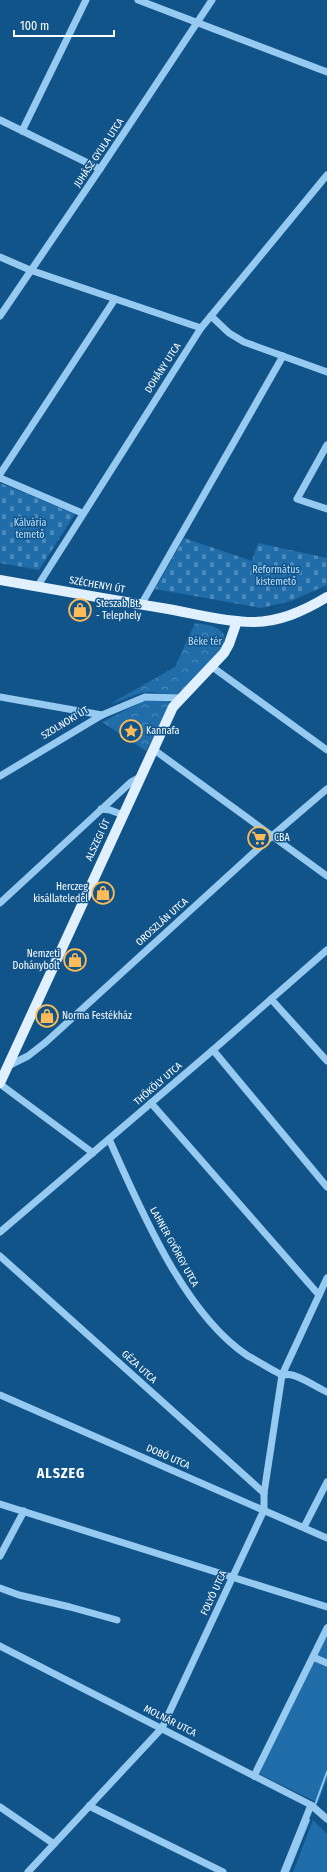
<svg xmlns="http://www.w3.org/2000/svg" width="327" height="1872" viewBox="0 0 327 1872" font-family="'Fira Sans Condensed',sans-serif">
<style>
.grass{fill:#206da9}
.cemetery{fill:url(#cemetery-stones)}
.park{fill:url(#park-crowns)}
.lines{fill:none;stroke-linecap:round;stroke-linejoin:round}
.stream{stroke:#89c7f5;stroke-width:2}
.minor{stroke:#97caf1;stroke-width:7}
.major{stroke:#e1f0ff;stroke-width:10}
.labels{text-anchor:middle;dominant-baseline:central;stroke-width:3;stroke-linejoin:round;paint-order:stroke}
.street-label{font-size:10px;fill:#fff;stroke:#11548a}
.park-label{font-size:10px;fill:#bee2fd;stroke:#11548a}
.poi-label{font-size:10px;fill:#fff;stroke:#11548a;text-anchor:start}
.district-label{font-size:14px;font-weight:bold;letter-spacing:1px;fill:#fff;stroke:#11548a}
</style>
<defs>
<pattern id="cemetery-stones" width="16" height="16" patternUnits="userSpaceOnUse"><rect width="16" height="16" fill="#206da9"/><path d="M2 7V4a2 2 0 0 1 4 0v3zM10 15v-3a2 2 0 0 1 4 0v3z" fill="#4d8aba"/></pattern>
<pattern id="park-crowns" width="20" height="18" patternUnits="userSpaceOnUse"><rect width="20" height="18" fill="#206da9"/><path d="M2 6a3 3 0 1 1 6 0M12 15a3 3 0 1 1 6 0" fill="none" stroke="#4d8aba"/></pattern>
</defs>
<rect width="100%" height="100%" fill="#11548a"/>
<g class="grass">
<path d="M327 1631V1779L318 1803 258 1773Z"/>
<path d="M313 1820 327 1834V1872H293Z"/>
</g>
<g class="cemetery">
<path d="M0 483 75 514 39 570 0 563Z"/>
<path d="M184 538 252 561 258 543 327 558V585L291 601 261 608 155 589Z"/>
</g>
<g class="park">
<path d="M195 623C241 628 225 647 203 671 196 678 188 690 178 694 169 697 158 691 148 692 135 693 123 701 110 704L175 667Z"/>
<path d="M155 700 168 701 170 705 146 751 102 722 144 701Z"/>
</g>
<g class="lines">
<g class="stream">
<path d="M315 1805 327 1772"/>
<path d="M288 1872 309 1820"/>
</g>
<g class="minor">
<path d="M138 0 327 72"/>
<path d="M0 120 100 169"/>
<path d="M22 131 86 0"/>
<path d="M0 257 30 270 201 328"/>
<path d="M0 316 100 169 212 0"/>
<path d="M211 316 229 333 244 342 327 372"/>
<path d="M327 445 297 499 327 509"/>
<path d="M0 474 115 299"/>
<path d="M0 478 82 513"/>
<path d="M37 587 201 328 327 175"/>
<path d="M141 605 283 356"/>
<path d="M211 666 327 750"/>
<path d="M0 697 102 715"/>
<path d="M153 749 327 876"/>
<path d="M0 776 102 715 145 697 181 698"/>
<path d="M101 809 110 810 123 815"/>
<path d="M0 903 131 782 140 777"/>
<path d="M271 999 327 1061"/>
<path d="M213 1050 327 1187"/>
<path d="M8 1066 28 1056 46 1042 272 836 327 789"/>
<path d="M0 1084 93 1153"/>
<path d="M151 1103 319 1295"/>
<path d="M109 1139C140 1208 184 1314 248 1356 255 1359 277 1374 283 1375 286 1375 288 1374 292 1375 304 1378 316 1387 327 1392"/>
<path d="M0 1232 213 1050 327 950"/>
<path d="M0 1256 264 1493"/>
<path d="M0 1395 327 1538"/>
<path d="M0 1504 327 1607"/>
<path d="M304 1527 327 1482"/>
<path d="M0 1556 24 1511"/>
<path d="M0 1588 19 1595 70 1607 117 1620"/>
<path d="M0 1646 311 1805 327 1819"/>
<path d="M313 1657 327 1663"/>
<path d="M254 1776 327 1628"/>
<path d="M89 1806 223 1872"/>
<path d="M0 1807 54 1844"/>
<path d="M28 1872 162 1728 264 1510V1493L282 1375 327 1278"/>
<path d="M284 1872 311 1805"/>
</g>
<g class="major">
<path d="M0 580C56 590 112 600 168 609 196 614 225 622 253 622 280 622 304 611 327 597"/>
<path d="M0 1083 173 707 224 653 229 644 237 621"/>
</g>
</g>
<defs>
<g id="shop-ring" transform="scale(1.15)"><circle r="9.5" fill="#11548a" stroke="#ffbb57" stroke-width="1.5"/><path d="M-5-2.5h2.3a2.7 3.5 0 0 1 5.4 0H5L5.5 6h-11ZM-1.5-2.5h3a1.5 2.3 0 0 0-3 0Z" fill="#ffbb57"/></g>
<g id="sight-ring" transform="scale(1.15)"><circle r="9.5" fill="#11548a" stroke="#ffbb57" stroke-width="1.5"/><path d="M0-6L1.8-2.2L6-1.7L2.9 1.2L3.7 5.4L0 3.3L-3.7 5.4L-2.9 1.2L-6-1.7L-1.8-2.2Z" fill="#ffbb57"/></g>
<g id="supermarket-ring" transform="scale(1.15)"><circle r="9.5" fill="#11548a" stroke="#ffbb57" stroke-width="1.5"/><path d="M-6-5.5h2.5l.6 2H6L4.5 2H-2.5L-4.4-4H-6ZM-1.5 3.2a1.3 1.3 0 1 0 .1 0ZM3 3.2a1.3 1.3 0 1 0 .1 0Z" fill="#ffbb57"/></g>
</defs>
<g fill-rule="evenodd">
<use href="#shop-ring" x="80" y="610"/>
<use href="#sight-ring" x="131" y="731"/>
<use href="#supermarket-ring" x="259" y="838"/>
<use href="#shop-ring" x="103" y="893"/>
<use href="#shop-ring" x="75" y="960"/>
<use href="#shop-ring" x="47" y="1016"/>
</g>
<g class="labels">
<g class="street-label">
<text transform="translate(99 153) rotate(-56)">JUHÁSZ GYULA UTCA</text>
<text transform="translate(163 368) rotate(-57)">DOHÁNY UTCA</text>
<text transform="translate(97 585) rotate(10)">SZÉCHENYI ÚT</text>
<text transform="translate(65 723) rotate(-31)">SZOLNOKI ÚT</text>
<text transform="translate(98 840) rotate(-65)">ALSZEGI ÚT</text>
<text transform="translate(162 922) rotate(-42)">OROSZLÁN UTCA</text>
<text transform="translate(158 1084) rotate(-41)">THÖKÖLY UTCA</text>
<text transform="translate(174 1247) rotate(61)">LAHNER GYÖRGY UTCA</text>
<text transform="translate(139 1367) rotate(42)">GÉZA UTCA</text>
<text transform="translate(168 1457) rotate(24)">DOBÓ UTCA</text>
<text transform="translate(214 1593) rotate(-65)">FOLYÓ UTCA</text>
<text transform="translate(170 1721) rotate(27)">MOLNÁR UTCA</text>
</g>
<g class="park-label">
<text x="30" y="523">Kálvária<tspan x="30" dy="12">temető</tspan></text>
<text x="276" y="570">Református<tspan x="276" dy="12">kistemető</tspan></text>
<text x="205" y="642">Béke tér</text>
</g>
<g class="poi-label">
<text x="96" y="604">Steszab Bt.<tspan x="96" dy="12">- Telephely</tspan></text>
<text x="146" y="731">Kannafa</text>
<text x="274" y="838">CBA</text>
<text x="88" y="887" text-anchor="end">Herczeg<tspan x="88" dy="12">kisállateledel</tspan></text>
<text x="60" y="954" text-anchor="end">Nemzeti<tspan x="60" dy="12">Dohánybolt</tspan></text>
<text x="62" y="1016">Norma Festékház</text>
</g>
<g class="district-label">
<text x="61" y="1473">ALSZEG</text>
</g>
</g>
<path d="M14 30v6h100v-6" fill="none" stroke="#ffffff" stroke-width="2"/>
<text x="20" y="30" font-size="12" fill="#ffffff" stroke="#11548a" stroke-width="3" paint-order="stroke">100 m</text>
</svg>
